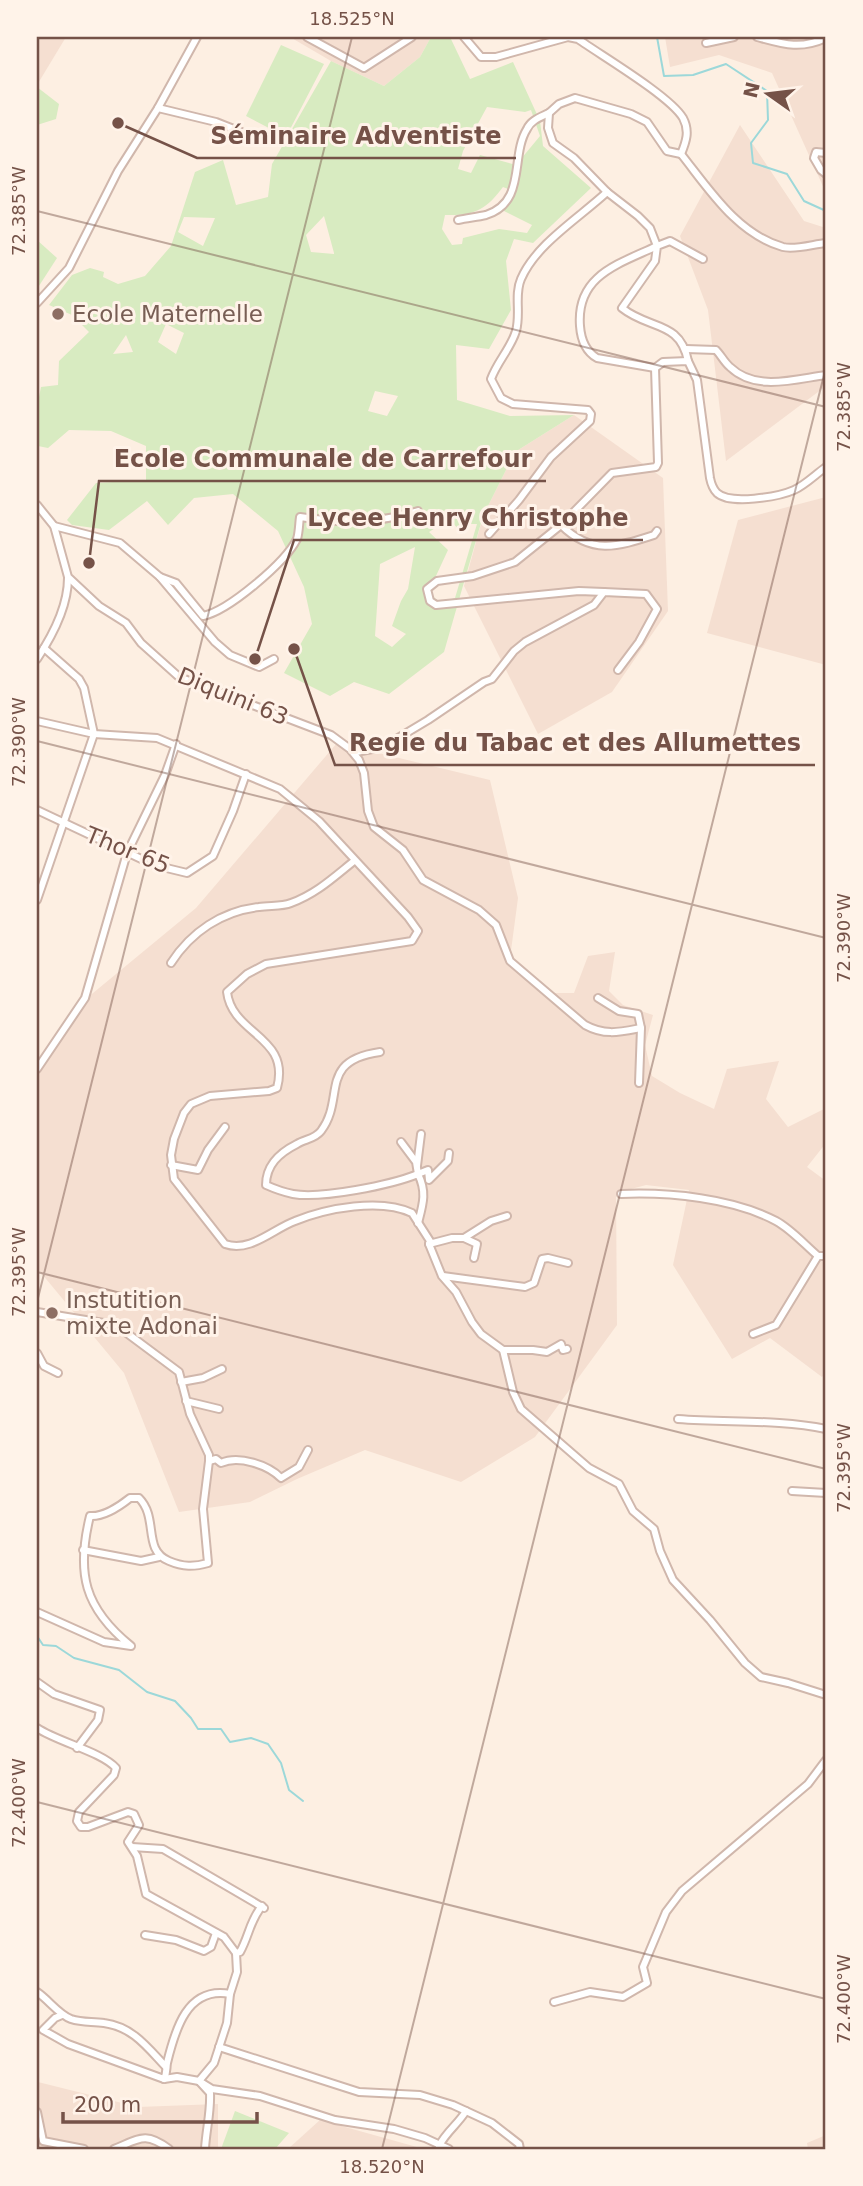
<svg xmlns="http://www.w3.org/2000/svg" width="863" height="2186" viewBox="0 0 863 2186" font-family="'DejaVu Sans',sans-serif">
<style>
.residential{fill:#f5dfd1}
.green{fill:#d8ebc1;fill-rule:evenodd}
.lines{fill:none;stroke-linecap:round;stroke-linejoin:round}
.stream{stroke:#9cd8d9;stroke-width:2}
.minor-casing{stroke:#d0b7ac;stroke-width:10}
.minor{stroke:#fff;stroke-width:6}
.ticks{fill:none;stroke:#755248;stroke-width:2;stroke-opacity:0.45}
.education-dot{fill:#8d6e63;stroke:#fff3e9;stroke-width:2.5}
.labels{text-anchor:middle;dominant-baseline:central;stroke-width:6;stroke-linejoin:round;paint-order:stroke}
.education-label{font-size:23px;fill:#785e54;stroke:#fff3e9;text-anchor:start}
.street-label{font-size:23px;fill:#755248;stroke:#fff3e9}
.leader{fill:none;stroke:#755248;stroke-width:2.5}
.callout-dot{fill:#755248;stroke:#fff3e9;stroke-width:2.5}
.callout-label{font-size:24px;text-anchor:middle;font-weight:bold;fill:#755248;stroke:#fff3e9;stroke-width:6;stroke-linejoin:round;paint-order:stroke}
.neatline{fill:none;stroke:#755248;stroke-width:2.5}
.ticks-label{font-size:18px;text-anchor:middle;fill:#755248}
</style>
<rect width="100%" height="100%" fill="#fdefe2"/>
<g class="residential">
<path d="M37 37H66L37 85Z"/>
<path d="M290 37H431L420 57 384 86 331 61Z"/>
<path d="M665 37H826V193L772 73 719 55 670 67Z"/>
<path d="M740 125 804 221 826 228V386L726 461 708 310 680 236Z"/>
<path d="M574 415 663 478 668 611 612 692 538 734 464 586 483 516 515 452Z"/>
<path d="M826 497V665L707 633 738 520Z"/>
<path d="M337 743 490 780 518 898 510 958 547 993H574L588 956 615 952 609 991 623 1005 653 1015 645 1045 652 1076 680 1093 714 1109 727 1069 779 1061 766 1099 788 1127 826 1108V1143L807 1167 826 1181V1372L822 1377 770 1338 732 1359 673 1265 689 1190 646 1185 616 1193 617 1325 535 1437 461 1482 365 1450 297 1479 250 1502 179 1512 124 1373 37 1268V1077L87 998 196 908Z"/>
<path d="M38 2082 138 2107 218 2104V2149H37Z"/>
<path d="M320 2120 424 2149H288Z"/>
<path d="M826 2135V2149H808L807 2143Z"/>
</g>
<g class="green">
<path d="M431 37H450L470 79 513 62 540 121 543 146 591 188 533 243 514 239 506 261 511 310 489 349 456 345 457 400 510 416 574 415 515 452 483 516 444 652 389 694 354 682 330 696 284 673 312 624 304 587 278 531 233 494 194 498 168 525 147 501 109 530 72 525 67 520 96 483 146 480V446L111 431 69 430 48 448 38 446 37 475V397H39L41 387 58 385 59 361 89 332 72 315 49 305 72 275 90 268 104 272 103 277 118 284 145 276 171 246 195 172 223 160 236 205 268 197 272 164 331 61 384 86 420 57ZM487 107 525 112 531 110 540 136 516 165 480 155 471 173 458 169 463 151ZM503 187 511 190 504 211 532 225 527 233 499 229 463 238 462 244 452 245 442 229 445 215C474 216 486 210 503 187ZM324 216 334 253V254L311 252 306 235ZM184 217 215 218 203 246 178 232ZM166 324 184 333 176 354 158 342ZM126 335 133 352 113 354ZM375 391 398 396 387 416 368 411ZM449 519 463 534 470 524H477L455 598 439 603 429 591 448 550 429 532ZM415 547 408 589 401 601 392 626 406 634 392 647 375 636 380 564Z"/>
<path d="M281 45 324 64 286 137 246 116Z"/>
<path d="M37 87 59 104 56 119 37 125Z"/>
<path d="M37 240 57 258 37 289Z"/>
<path d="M235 2111 289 2133 275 2149H221Z"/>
</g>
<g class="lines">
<g class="stream">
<path d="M657 37 664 76 693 75 726 64 767 91 768 120 751 143 753 163 787 174 804 201 826 211"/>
<path d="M37 1636 43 1645 56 1646 74 1658 119 1670 147 1692 175 1701 191 1718 198 1729H221L230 1742 251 1738 268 1744 281 1763 289 1790 303 1801"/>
</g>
<g class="minor-casing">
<g id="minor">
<path d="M307 37 364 68 412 37"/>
<path d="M464 37 481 57H496L568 37 578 39C602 56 670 96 683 118 690 131 686 142 681 154L667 151 647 122 631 114 575 98 559 104 549 113 548 128 553 143 574 158 607 192 638 216 650 228 657 246C619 264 576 275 580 326 581 340 585 351 597 358L655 368 663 362 688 361 697 380 710 478C711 483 713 489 717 493 730 505 778 497 794 490 805 485 816 474 826 467"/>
<path d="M757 37C783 44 800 50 826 38"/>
<path d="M706 43 734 37"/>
<path d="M158 108 216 122 264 141"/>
<path d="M826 153 816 152 814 158 821 170 826 174"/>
<path d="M681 154C709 189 737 234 783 247 795 250 814 244 826 243"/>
<path d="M458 220C467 218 477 217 486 215 527 202 510 156 527 129 531 120 541 117 549 113"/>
<path d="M37 303 69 268 118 171 158 108 197 37"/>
<path d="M686 349 716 350C721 355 724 362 730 367 756 392 795 379 826 375"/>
<path d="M688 361C680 320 649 330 622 308L655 261 657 246 670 241 703 259"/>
<path d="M37 505 54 526 68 577 99 606 126 623 141 643 179 677 331 735 350 749 359 760 364 773 368 811 374 827 403 850 423 880 479 910 496 925 510 961 585 1025C605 1036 620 1032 641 1028"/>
<path d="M561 525C591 555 617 547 654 535L657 531"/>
<path d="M54 526 120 543 160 577 215 642 230 655 259 667 274 659"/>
<path d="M489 534 519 500 551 457 590 421 591 414 588 410 513 404 501 398 491 379C497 362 511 348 516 331 521 313 514 295 521 279 536 244 579 218 607 192"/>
<path d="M160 577 176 583 203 616C228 611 285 563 297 539 299 533 299 524 300 517 338 523 381 523 418 511"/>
<path d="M604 592 579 591 436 605 430 601 427 589 437 581 473 576 515 562 561 525 612 473 656 467 658 463 655 368"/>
<path d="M37 659C53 635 68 607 68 578"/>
<path d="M37 721 94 734 157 738 280 789 319 821 408 917 418 931 412 941 266 964 247 974 227 992C232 1035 291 1036 277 1088L269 1091 210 1096 191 1104 184 1113 174 1139 171 1155 174 1179 225 1244C250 1253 273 1229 295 1221 327 1208 381 1198 412 1213L430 1241 429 1244 442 1276 456 1292 472 1322 481 1334 503 1350 513 1392 521 1409 589 1468 619 1484 633 1511 654 1529 660 1551 673 1580 710 1620 745 1663 761 1677 788 1683 826 1695"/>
<path d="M352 750 356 752 383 747 428 720 484 682 492 679 514 651 525 642 594 605 604 592 646 594 657 609 639 642 618 670"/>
<path d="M37 810 154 865 187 873 213 856 233 811 246 774"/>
<path d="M37 900 94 734 84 688 79 679 44 648"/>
<path d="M171 963C191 932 222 911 259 907 269 905 281 907 291 903 316 894 334 877 354 861"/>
<path d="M598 998 619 1011 638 1014 641 1028 639 1083"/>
<path d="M380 1052C317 1061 346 1098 321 1131 315 1139 305 1139 297 1144 279 1153 266 1165 266 1185 275 1189 283 1192 293 1194 321 1199 391 1185 418 1174 427 1192 423 1204 418 1223"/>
<path d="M37 1069 85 998 127 853 165 775 176 744"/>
<path d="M401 1142 416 1162 418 1174 428 1170 429 1180 448 1161 449 1153"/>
<path d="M171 1165 198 1170 208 1150 225 1127"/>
<path d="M417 1166 421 1134"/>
<path d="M621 1194C669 1192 733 1198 776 1221 791 1229 805 1245 818 1256H826"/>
<path d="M464 1238 477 1244 474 1258"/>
<path d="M429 1244 452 1238H464L491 1221 507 1216"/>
<path d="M443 1276 525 1287 534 1283 542 1259 548 1258 568 1263"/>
<path d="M37 1312 116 1325 179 1372 190 1414 209 1455V1461L203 1509 208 1563C194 1567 183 1567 169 1561 142 1550 159 1518 139 1498H130C120 1506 103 1517 90 1516 76 1573 84 1608 131 1646L104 1642 37 1612"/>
<path d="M753 1334 776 1325 818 1256"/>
<path d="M503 1350H533L547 1352 561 1344 563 1350 567 1349"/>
<path d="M37 1353 44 1366 58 1373"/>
<path d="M181 1382 203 1378 222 1369"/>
<path d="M186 1401 219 1409"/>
<path d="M678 1419C727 1423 778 1419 826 1429"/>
<path d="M209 1461 216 1459 221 1463C239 1455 268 1465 281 1478L299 1467 308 1450"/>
<path d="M792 1491 826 1493"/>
<path d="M83 1550 141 1561 159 1557"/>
<path d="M37 1682 54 1694 100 1710 98 1720 77 1748"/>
<path d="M37 1728C58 1742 102 1752 116 1768L114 1775 79 1812 77 1821 81 1827H88L128 1812 134 1814 139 1825 128 1842 137 1856 146 1894 224 1937 236 1953"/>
<path d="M132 1847 163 1849 264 1908"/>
<path d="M145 1935 176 1940 204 1951 211 1947 216 1933"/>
<path d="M37 1992C49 2000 58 2014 71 2019 83 2023 93 2021 104 2023 133 2027 147 2047 166 2067"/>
<path d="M554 2002 590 1992 623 1997 647 1983 643 1967 666 1912 682 1891 808 1784 826 1760"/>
<path d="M62 2015 55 2018 43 2030 68 2044 164 2079 177 2077 199 2081 212 2089 260 2096 335 2120 394 2129 425 2138 449 2149"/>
<path d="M219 2047 359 2092 420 2095 453 2105 492 2123 519 2144 520 2149"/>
<path d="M164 2079C167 2073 166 2069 167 2063 175 2030 187 1986 230 1994"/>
<path d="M37 2112 43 2141 84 2149"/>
<path d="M439 2146C446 2132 458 2124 466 2111"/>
<path d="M114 2149C139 2139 145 2131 169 2149"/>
<path d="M205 2149C206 2130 211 2112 210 2093L199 2081 214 2063 227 2023 230 1994 237 1972 236 1953 240 1952C249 1936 250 1920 262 1906"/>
</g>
</g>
<use href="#minor" class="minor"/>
</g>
<path class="ticks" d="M37 211 826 407M37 741 826 938M37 1272 826 1469M37 1302 352 37M37 1802 826 1999M382 2149 826 367"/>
<g class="education-dot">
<circle cx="58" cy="314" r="7"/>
<circle cx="52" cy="1313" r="7"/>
</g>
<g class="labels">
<g class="education-label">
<text x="72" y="314">Ecole Maternelle</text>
<text x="66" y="1300">Instutition<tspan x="66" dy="26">mixte Adonai</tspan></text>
</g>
<g class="street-label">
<text transform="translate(233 696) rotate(22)">Diquini 63</text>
<text transform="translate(128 850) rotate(22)">Thor 65</text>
</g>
</g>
<path class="leader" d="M118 123L197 158H516M89 563L99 481H546M255 659L294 540H643M294 649L335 765H815"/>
<g class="callout-dot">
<circle cx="118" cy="123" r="7"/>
<circle cx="89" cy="563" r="7"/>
<circle cx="255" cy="659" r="7"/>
<circle cx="294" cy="649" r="7"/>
</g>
<g class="callout-label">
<text x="356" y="144">Séminaire Adventiste</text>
<text x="323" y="467">Ecole Communale de Carrefour</text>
<text x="468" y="526">Lycee Henry Christophe</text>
<text x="575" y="751">Regie du Tabac et des Allumettes</text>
</g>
<rect width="863" height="2186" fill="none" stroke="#fff3e9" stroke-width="77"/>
<g transform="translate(768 94) rotate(284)" stroke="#fff3e9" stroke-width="5" paint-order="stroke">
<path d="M0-5L12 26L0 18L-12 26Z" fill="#755248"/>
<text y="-10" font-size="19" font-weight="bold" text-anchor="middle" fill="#755248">N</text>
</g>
<path d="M63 2112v10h194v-10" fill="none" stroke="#755248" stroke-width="3.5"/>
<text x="74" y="2112" font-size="21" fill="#755248" stroke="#fff3e9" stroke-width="5" paint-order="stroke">200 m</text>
<rect x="38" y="38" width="786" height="2110" class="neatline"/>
<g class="ticks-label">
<text x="352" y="25">18.525°N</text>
<text transform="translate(19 211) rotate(-90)" y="6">72.385°W</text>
<text transform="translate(844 407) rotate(-90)" y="6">72.385°W</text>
<text transform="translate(19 742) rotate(-90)" y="6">72.390°W</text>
<text transform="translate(844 938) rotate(-90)" y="6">72.390°W</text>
<text transform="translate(19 1272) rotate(-90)" y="6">72.395°W</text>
<text transform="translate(844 1468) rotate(-90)" y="6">72.395°W</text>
<text transform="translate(19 1803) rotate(-90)" y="6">72.400°W</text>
<text transform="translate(844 1999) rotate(-90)" y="6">72.400°W</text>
<text x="382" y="2173">18.520°N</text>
</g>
</svg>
